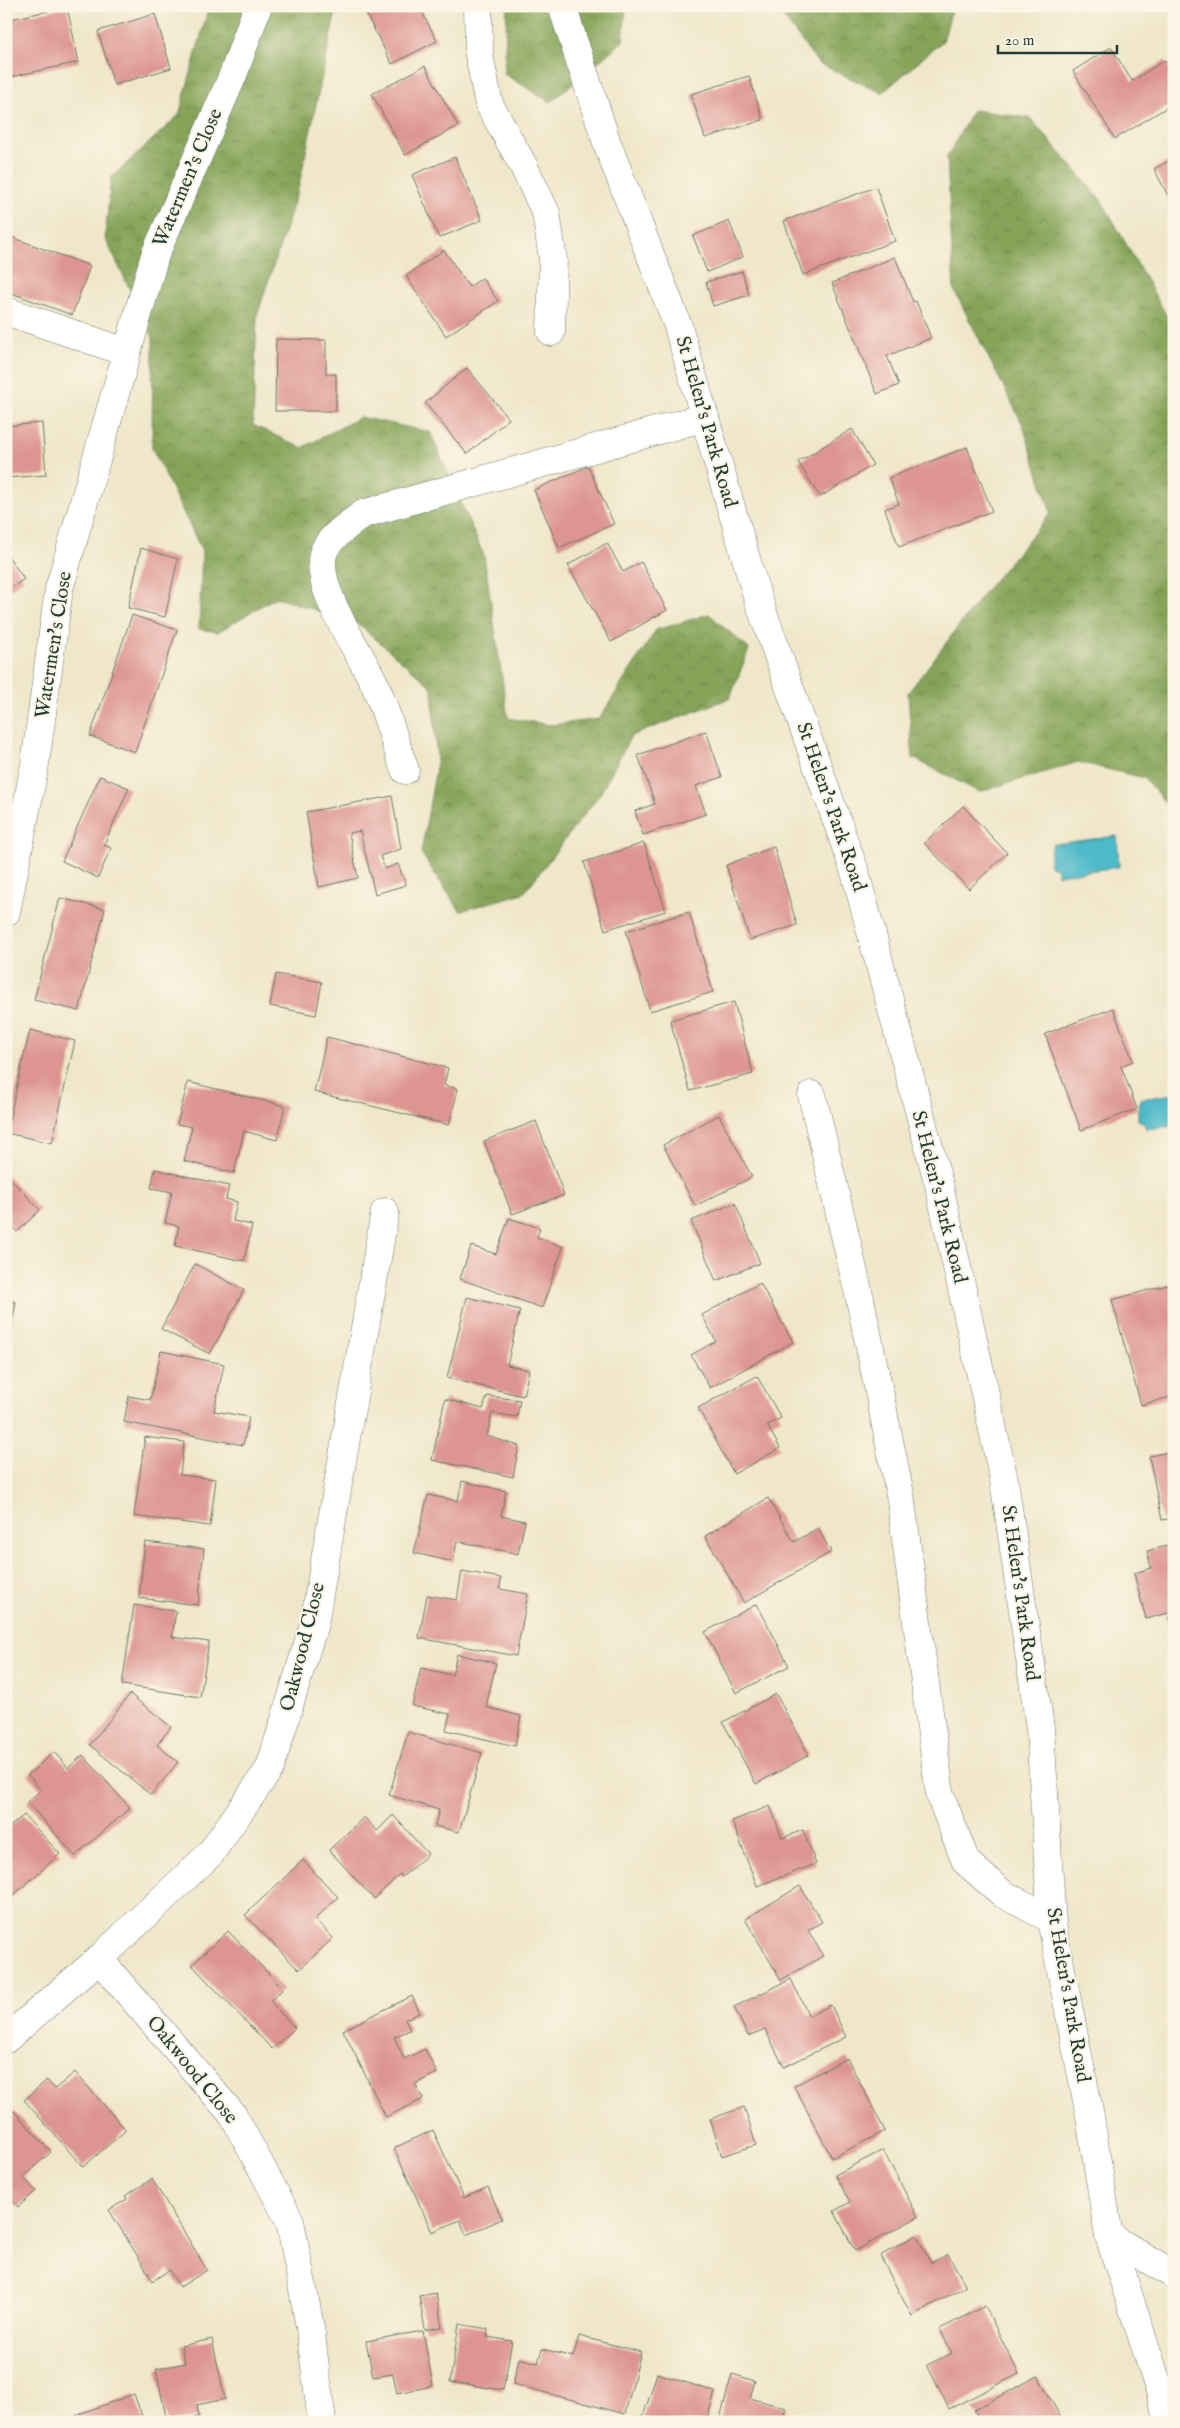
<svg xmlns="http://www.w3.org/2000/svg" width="1180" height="2428" viewBox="0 0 1180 2428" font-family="'IM FELL English',serif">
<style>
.forest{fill:url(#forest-crowns);stroke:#527046}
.water{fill:#4db9c9;stroke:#367b7e}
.building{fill:#dd9592}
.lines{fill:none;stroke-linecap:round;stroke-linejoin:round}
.minor-casing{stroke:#687868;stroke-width:29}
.minor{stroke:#fff;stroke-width:28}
.labels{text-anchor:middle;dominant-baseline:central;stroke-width:4;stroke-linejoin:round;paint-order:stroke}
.street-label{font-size:20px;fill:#1f3d34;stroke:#fcf5e5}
</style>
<defs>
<pattern id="forest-crowns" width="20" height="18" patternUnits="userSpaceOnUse" patternTransform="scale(1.25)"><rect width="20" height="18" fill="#86a458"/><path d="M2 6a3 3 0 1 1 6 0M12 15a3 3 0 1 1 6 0" fill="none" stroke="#6d874a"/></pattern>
</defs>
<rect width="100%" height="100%" fill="#fcf5e5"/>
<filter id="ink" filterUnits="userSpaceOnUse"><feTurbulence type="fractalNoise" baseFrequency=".02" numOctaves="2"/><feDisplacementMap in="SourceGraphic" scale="10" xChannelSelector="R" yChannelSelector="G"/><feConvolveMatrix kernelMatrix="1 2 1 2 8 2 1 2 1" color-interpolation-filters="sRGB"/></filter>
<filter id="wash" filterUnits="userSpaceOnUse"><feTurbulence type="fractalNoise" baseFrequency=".0096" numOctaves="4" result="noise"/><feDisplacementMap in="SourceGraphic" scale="20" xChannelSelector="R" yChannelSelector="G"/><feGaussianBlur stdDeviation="1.12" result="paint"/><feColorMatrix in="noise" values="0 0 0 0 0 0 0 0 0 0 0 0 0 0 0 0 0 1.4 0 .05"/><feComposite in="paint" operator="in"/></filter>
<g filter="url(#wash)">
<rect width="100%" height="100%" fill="#f0e7ca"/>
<g class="forest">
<path d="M209 6H337L298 190 257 316 253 425 302 448 360 417 430 432 484 556 508 718 551 725 599 719 656 630 709 614 749 649 730 698 631 736 600 794 524 893 460 911 421 853 437 762 432 687 358 624 276 597 218 632 199 629 202 551 152 448 153 337 105 238 111 178 179 115Z"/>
<path d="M507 6H626L623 41 551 102 504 74Z"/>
<path d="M775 6H953L943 41 882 93 818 63Z"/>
<path d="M973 110 1030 118 1102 201 1174 329V813L1144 778 1078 762 979 792 913 758 908 693 983 594 1051 513 1022 423 954 290 947 157Z"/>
</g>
<g class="water">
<path d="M1117 836 1119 867 1058 875 1056 868 1050 866V854L1053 844Z"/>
<path d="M1174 1094V1126L1146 1129 1144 1123 1138 1120V1109L1141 1099Z"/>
</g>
<g id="blocks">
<g class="building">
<path d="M362 6H419L437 41 392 64Z"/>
<path d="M67 7 79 62 6 78V20Z"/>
<path d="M155 14 171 68 114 85 98 31Z"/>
<path d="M1111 47 1132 81 1165 60 1174 75V103L1115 139 1073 71Z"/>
<path d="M425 66 458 126 405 155 372 94Z"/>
<path d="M749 76 763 120 705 138 691 94Z"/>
<path d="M455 157 482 220 439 238 412 175Z"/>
<path d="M1174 158V207L1154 169Z"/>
<path d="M876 187 895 241 803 275 784 221Z"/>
<path d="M729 221 743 257 707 272 693 236Z"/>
<path d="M6 235 90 266 72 315 6 291Z"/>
<path d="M444 250 469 287 482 278 498 301 446 336 406 276Z"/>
<path d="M895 257 913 302 916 301 931 338 887 356 899 385 877 394 832 283Z"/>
<path d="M742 271 749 295 713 306 706 282Z"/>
<path d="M276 339 326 340V374H336V411H275Z"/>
<path d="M467 368 509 419 467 454 425 403Z"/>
<path d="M42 423 46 475 6 478V426Z"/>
<path d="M852 429 873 465 820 497 798 462Z"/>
<path d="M967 447 992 511 899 547 885 509 899 504 889 478Z"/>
<path d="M588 466 614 524 559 548 534 490Z"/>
<path d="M607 543 623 572 641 562 667 610 611 642 568 565Z"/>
<path d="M141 548 178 559 165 617 128 608Z"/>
<path d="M6 553 24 579 6 592Z"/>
<path d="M132 615 177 630 135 752 90 736Z"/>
<path d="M706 731 722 777 696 786 706 814 643 835 635 811 655 804 638 755Z"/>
<path d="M100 776 129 788 104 845 111 848 98 878 62 861Z"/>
<path d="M392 796 401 849 380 856 385 869 398 864 406 885 375 894 360 831 349 833 358 878 319 887 306 812Z"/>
<path d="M963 806 1007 853 969 889 924 843Z"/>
<path d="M644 843 666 911 605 930 584 862Z"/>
<path d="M774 847 797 925 750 940 726 865Z"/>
<path d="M60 898 105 909 79 1011 34 1000Z"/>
<path d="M689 912 713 992 650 1011 626 931Z"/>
<path d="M276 974 322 982 316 1015 270 1006Z"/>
<path d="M734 1002 753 1074 690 1091 670 1020Z"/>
<path d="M1113 1008 1133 1061 1121 1066 1137 1109 1081 1130 1045 1034Z"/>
<path d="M30 1030 75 1041 52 1143 6 1133Z"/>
<path d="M327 1037 448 1068 444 1085 458 1089 449 1125 314 1092Z"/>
<path d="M188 1082 285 1106 277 1140 244 1131 234 1173 184 1161 192 1127 177 1124Z"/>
<path d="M719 1115 752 1177 695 1206 663 1145Z"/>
<path d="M536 1121 564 1195 512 1214 484 1141Z"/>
<path d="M155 1169 229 1186 226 1199 237 1202 233 1221 252 1225 244 1261 175 1246 179 1226 165 1223 172 1192 151 1188Z"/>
<path d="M6 1174 40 1210 17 1232 6 1220Z"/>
<path d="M735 1203 760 1263 716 1281 691 1221Z"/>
<path d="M509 1218 540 1228 537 1237 563 1247 542 1308 460 1279 471 1246 496 1254Z"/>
<path d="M195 1264 244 1290 210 1354 161 1329Z"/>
<path d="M760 1283 793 1342 710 1388 691 1355 716 1341 702 1315Z"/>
<path d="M1174 1283V1396L1141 1405 1112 1300Z"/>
<path d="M467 1297 520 1310 507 1365 529 1370 523 1396 447 1378Z"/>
<path d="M6 1300 16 1302 7 1346H6Z"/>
<path d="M161 1351 224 1364 214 1411 249 1417 243 1445 124 1422 129 1396 150 1400Z"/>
<path d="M757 1376 781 1418 767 1425 780 1448 734 1474 698 1408Z"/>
<path d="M487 1396 520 1400 517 1417 492 1413 487 1436 519 1446 513 1477 432 1460 445 1399 483 1409Z"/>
<path d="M145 1437 184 1442 180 1475 216 1479 210 1526 134 1516Z"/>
<path d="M1174 1451V1518L1162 1520 1149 1456Z"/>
<path d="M462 1481 506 1491 501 1516 525 1521 518 1554 457 1541 453 1562 414 1553 428 1495 458 1501Z"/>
<path d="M768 1498 794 1542 818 1528 831 1552 744 1603 705 1536Z"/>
<path d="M145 1542 204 1549 198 1605 139 1598Z"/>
<path d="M1174 1544V1632H1173L1168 1613 1146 1619 1134 1573 1151 1568 1147 1551Z"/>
<path d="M462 1571 501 1578 500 1589 528 1594 516 1656 419 1638 427 1595 457 1600Z"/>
<path d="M757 1604 789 1666 736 1693 705 1632Z"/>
<path d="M134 1605 176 1611 172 1637 209 1642 200 1697 122 1685Z"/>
<path d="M457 1654 496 1663 486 1707 521 1716 515 1746 446 1730 450 1714 412 1706 421 1668 452 1675Z"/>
<path d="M130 1694 171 1727 157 1745 178 1762 151 1795 90 1745Z"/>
<path d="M776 1694 809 1755 756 1784 723 1722Z"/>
<path d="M408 1732 482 1753 459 1832 435 1826 439 1810 389 1795Z"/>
<path d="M54 1752 68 1768 83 1755 130 1808 75 1856 27 1802 41 1790 28 1775Z"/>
<path d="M770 1806 782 1838 803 1830 816 1864 757 1886 732 1821Z"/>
<path d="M24 1815 60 1854 6 1902V1830Z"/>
<path d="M393 1815 428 1854 402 1877 400 1874 374 1899 329 1850 364 1817 377 1831Z"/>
<path d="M303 1860 338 1897 315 1919 333 1938 299 1970 245 1915Z"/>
<path d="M800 1886 822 1922 808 1930 823 1956 781 1980 745 1919Z"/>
<path d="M228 1931 283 1989 270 2001 295 2028 272 2049 192 1965Z"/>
<path d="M791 1979 809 2016 831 2005 846 2037 784 2067 765 2029 748 2036 734 2007Z"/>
<path d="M412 1996 420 2013 405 2019 410 2030 394 2037 404 2059 425 2049 437 2073 415 2084 423 2099 386 2117 343 2030Z"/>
<path d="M847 2058 885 2131 832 2158 794 2086Z"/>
<path d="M75 2072 126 2130 83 2167 24 2100 47 2080 55 2089Z"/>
<path d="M744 2107 756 2145 722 2156 710 2119Z"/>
<path d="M14 2111 51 2152 23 2177 36 2191 18 2207 6 2193V2118Z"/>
<path d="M433 2130 464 2198 488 2187 502 2219 466 2235 460 2220 432 2232 394 2148Z"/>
<path d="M883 2150 918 2217 855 2251 834 2211 850 2202 835 2175Z"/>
<path d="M152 2179 207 2270 180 2287 169 2270 153 2281 109 2210 127 2199 125 2196Z"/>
<path d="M916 2235 931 2263 948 2254 966 2286 912 2316 880 2256Z"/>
<path d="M436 2293 442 2327 425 2330 419 2296Z"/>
<path d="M985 2306 1019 2374 949 2409 927 2365 952 2353 940 2329Z"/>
<path d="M459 2324 488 2329 487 2337 512 2341 503 2390 450 2382Z"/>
<path d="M423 2331 433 2386 397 2393 393 2374 373 2377 366 2341Z"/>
<path d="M579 2336 641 2352 625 2414 513 2384 519 2358 538 2363 542 2349 573 2357Z"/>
<path d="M212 2339 225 2399 197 2405 199 2417 167 2422 156 2369 185 2363 181 2346Z"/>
<path d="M657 2373 715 2392 706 2422H659L643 2417Z"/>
<path d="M732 2374 755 2381 750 2398 786 2408 782 2422H719Z"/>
<path d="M1038 2376 1063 2422H981L974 2410Z"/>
<path d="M134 2394 144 2422H79L76 2415Z"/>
</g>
</g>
</g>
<g filter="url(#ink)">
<use href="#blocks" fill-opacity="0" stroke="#687868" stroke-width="1"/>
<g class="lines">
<g class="minor-casing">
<g id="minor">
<path d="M478 6 479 55 489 104 523 165 546 213 553 259 551 332"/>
<path d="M562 6 608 146 678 326 757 596 855 872 939 1185 1004 1480 1040 1728 1052 1925 1089 2111 1109 2236 1170 2422"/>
<path d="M6 311 126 352"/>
<path d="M405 770C395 743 387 714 376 687 361 652 315 592 323 554 327 538 351 523 363 514L705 417"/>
<path d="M6 912 35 764 59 589 155 255 233 75 258 6"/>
<path d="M812 1095 860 1299 900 1494 940 1795 966 1862 1003 1894 1051 1919"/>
<path d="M99 1959 233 2115 290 2221 310 2327 322 2422"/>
<path d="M6 2039 99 1959 210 1854 270 1768 314 1624 385 1212"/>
<path d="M1109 2236 1174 2275"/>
</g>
</g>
<use href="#minor" class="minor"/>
</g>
</g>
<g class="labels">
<g class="street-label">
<text transform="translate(188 178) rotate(-67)">Watermen's Close</text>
<text transform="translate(706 422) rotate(74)">St Helen's Park Road</text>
<text transform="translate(54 645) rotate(-81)">Watermen's Close</text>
<text transform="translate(831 807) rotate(71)">St Helen's Park Road</text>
<text transform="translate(939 1197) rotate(76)">St Helen's Park Road</text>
<text transform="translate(1020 1593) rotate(82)">St Helen's Park Road</text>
<text transform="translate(303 1647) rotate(-76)">Oakwood Close</text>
<text transform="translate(1068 1995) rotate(80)">St Helen's Park Road</text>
<text transform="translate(192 2070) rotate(51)">Oakwood Close</text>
</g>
</g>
<rect width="1180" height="2428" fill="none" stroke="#fcf5e5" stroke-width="25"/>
<path d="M998 45v8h119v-8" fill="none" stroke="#1f3d34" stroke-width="2.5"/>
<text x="1005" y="45" font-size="15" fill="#1f3d34" stroke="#fcf5e5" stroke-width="4" paint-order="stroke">20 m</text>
</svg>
